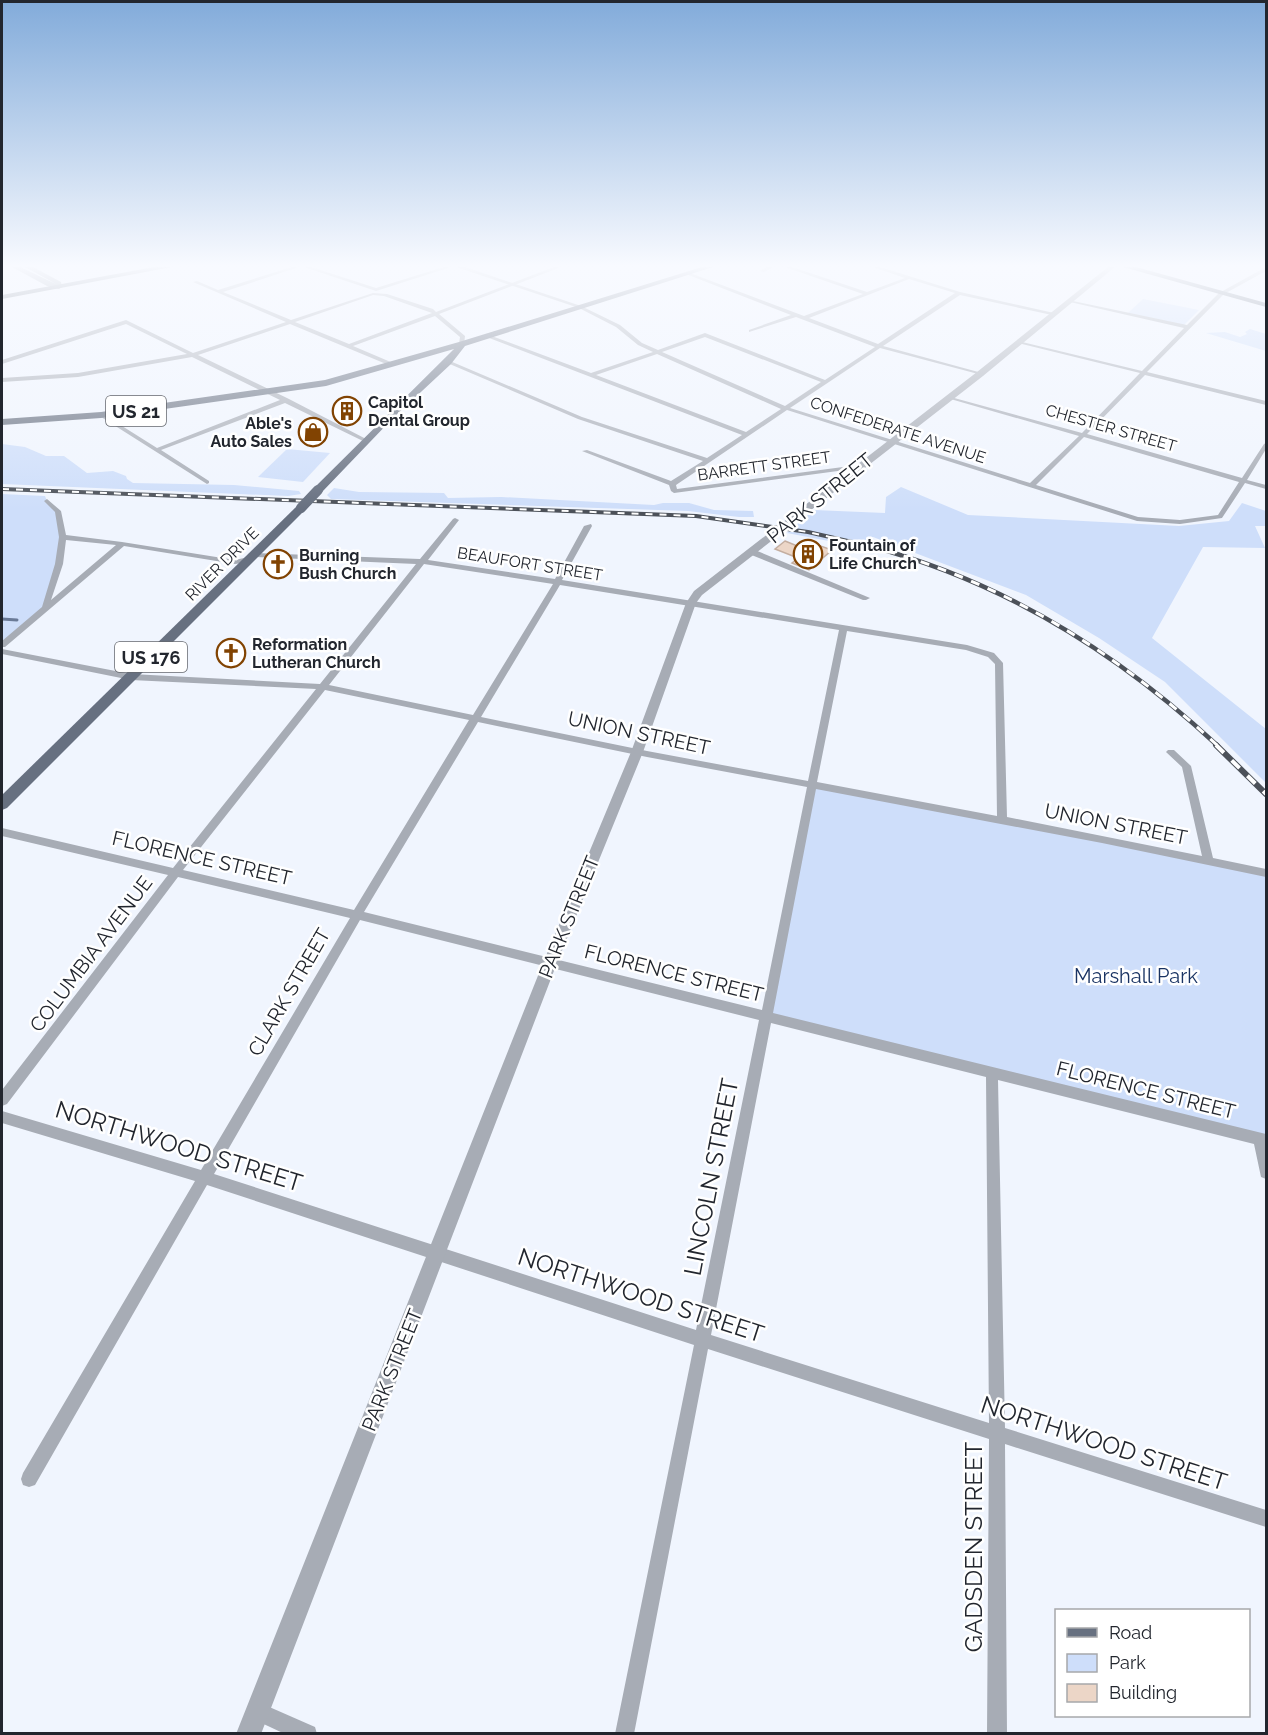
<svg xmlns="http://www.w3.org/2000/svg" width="1268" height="1735" viewBox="0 0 1268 1735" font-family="Raleway,sans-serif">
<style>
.green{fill:#cedefa}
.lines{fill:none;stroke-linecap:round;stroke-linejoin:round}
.stream{stroke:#6a7a97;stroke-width:3}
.building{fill:#ecd6c7;stroke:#c4aea0;stroke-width:1.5}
.minor{fill:#a7acb5;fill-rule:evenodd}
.tertiary{fill:#a7acb5;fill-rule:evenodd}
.secondary{fill:#828997;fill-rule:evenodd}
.primary{fill:#677080;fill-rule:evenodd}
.trunk{fill:#5c6676;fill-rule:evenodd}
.rail-far2-casing{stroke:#4c5159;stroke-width:4}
.rail-far1-casing{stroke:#4c5159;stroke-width:4.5}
.rail-casing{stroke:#4c5159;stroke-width:6}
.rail-far2{stroke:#fff;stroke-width:2;stroke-dasharray:7;stroke-linecap:butt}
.rail-far1{stroke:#fff;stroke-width:3;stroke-dasharray:9;stroke-linecap:butt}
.rail{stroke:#fff;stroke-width:4;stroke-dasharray:11;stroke-linecap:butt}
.primary-bridge{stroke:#677080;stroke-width:10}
.labels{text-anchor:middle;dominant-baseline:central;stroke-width:5;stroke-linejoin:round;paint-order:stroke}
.far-poi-label{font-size:16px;font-weight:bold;fill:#22262e;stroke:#fff;text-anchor:start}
.far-street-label{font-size:16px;fill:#22262e;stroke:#fff}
.shield{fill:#fff;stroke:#64676d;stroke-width:1.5}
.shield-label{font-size:18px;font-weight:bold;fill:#22262e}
.street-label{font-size:20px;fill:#22262e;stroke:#fff}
.park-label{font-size:20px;fill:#193363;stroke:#fff}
.near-street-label{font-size:24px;fill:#22262e;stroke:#fff}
</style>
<rect width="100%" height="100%" fill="#f0f5fe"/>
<g class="green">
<path d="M1143 299 1199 310 1184 325 1128 313Z"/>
<path d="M1250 329 1266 334V351L1206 333 1225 332 1240 337 1247 334 1245 332Z"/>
<path d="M2 444 25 447 46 456H64L87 473 113 471 126 476 127 479 133 483 234 485 299 491 301 494 288 496 2 484Z"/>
<path d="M287 449 330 453 303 482 258 477Z"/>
<path d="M901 487 968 515 1179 526 1229 521 1242 503 1266 511V526H1255L1265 548 1203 547 1152 638 1266 729V783L1165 682 1099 638 1026 595 873 537 860 547 787 533 814 510 885 513 886 497Z"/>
<path d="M334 488 359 492 444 493 448 498 501 497 654 505 663 503H689L714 510 753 511 754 517H739L688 511 331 499 327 495Z"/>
<path d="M2 494 45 496 47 501 58 511 63 537 44 608 2 645Z"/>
<path d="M812 786 1266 873V1140L766 1015Z"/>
</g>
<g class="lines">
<path class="stream" d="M2 619 17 620"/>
</g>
<path class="building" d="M785 541 807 550 815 544 832 550 809 570 792 563 798 558 775 549Z"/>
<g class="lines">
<g class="minor">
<path d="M292 267H299L223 292 291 320 373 293 387 294 433 309 436 312 554 267H561L439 314 465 336 464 345 459 344 460 337 435 316 353 346 393 363 394 364 391 366 290 324 198 355 289 399 368 440 363 441 285 403 161 450 209 481V483L207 484 98 415 103 414 157 448 280 400 192 357 78 377 2 382V378L78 373 187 354 126 324 2 364V360L126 320 193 353 286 322 193 282 197 281 218 290ZM373 295 384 296 432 313 349 344 295 322Z"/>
<path d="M304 267H311L376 288 444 267H451L376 291Z"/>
<path d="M767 267H773L764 272 760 271Z"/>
<path d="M785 267H792L867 292 905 278 873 267H880L960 292 1054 313 1052 315 960 295 883 346 982 373V375L880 348 790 408 1030 483 1079 436 947 398V396L1082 433 1140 373 1018 343V341L1142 371 1184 328 1070 302 1068 300 1187 325 1220 292H1224V294L1147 372 1266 401V405L1145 375 1087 434 1242 478 1264 444 1266 443V449L1247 480 1266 485V489L1245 483 1222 518 1180 524 1137 521 787 410 676 485 677 489 858 465 861 467 860 468 674 493 671 491 669 485 582 451 587 450 671 481 703 461 578 419 445 362 450 361 582 417 707 458 742 435 484 336 489 335 591 373 653 352 638 345 616 327 579 308 581 306 620 325 642 343 658 350 705 333 825 380 875 347 796 317 749 332V330L791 315 686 274 690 273 804 316 863 294ZM909 279 955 293 878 344 809 318ZM705 337 821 382 785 406 662 352ZM657 354 781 409 746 432 596 375ZM1084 437 1239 482 1218 515 1180 520 1138 517 1036 485Z"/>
<path d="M47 499 61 511 66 535 122 542 235 560 244 558 255 553 420 559 453 519 455 518 459 520 428 560 555 579 584 526 591 524 592 526 562 580 967 645 994 653 1003 663 1007 817 1202 856 1182 767 1166 752 1168 750H1174L1191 766 1213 858 1266 869V877L1102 843 816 789 773 1013 1266 1134V1179L1261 1177 1254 1144 998 1080 1005 1428 1266 1510V1527L1005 1444 1007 1734H987L989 1439 708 1349 634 1734H615L694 1345 207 1185 35 1485 29 1487 23 1485 21 1479 23 1473 195 1181 2 1123V1111L201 1170 350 918 178 877 7 1104 2 1106V1090L168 875 2 836V828L173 868 316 689 131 680 2 654V649L131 674 320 684 416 564 256 557 249 562 235 564 124 546 5 647H2V641L42 607 55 564 59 537 55 512 44 501ZM66 540 116 545 51 600 63 564ZM424 564 553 584 473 715 329 685ZM560 585 839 630 808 781 647 751 481 717ZM847 631 966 650 988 657 995 664 997 816 817 782ZM325 690 469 720 354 910 183 870ZM478 722 647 757 807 787 762 1010 364 912ZM360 920 759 1020 696 1330 214 1174ZM771 1023 986 1077 989 1423 711 1335Z"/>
<path d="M749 550H755L870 598 866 600H863L749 554Z"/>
<path d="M258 1702 315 1727 317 1734H285L251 1718 249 1711 251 1704Z"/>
</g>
<g class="tertiary">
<path d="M456 267H465L584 307 579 308Z"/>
<path d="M1108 267H1115L983 376 702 595 696 603 643 752 557 963 261 1734H236L543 963 631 752 686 603 694 591 977 372Z"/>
<path d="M1266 267V271L1224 294 1219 293Z"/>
</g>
<path class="secondary" d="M12 267H20L56 284 25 267H33L61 282 62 287 59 289 47 286Z"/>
<g class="primary">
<path d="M702 267H713L465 346 451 364 393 418 322 492H314V488L454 349 326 386 101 418 2 425V419L101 412 325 380 459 342Z"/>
<path d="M301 505 306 508 305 510 7 808 2 810V795L297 506Z"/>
</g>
<g class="trunk">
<path d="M154 267H172L2 299V295Z"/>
<path d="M1123 267H1136L1266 303V307Z"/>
</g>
<g class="rail-far2-casing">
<path id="rail-far2" d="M2 489 696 516 808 532 874 547"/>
</g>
<g class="rail-far1-casing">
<path id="rail-far1" d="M869 546C1003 581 1117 652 1218 746"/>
</g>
<g class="rail-casing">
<path id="rail" d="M1216 745 1266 794"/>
</g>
<use href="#rail-far2" class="rail-far2"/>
<use href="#rail-far1" class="rail-far1"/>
<use href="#rail" class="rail"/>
<path class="primary-bridge" d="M301 508 318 490"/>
</g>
<linearGradient id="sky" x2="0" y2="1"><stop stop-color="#82abda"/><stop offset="0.52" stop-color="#f8faff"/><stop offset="1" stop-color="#f8faff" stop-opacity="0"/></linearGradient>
<rect width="1268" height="510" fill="url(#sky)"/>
<defs>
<g id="building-ring" transform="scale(1.5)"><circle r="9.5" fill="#fff" stroke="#814302" stroke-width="1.5"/><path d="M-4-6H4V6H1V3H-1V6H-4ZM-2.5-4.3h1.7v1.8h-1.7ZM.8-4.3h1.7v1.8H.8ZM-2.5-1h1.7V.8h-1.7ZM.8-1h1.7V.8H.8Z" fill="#814302"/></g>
<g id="shop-ring" transform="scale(1.5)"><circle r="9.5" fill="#fff" stroke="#814302" stroke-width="1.5"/><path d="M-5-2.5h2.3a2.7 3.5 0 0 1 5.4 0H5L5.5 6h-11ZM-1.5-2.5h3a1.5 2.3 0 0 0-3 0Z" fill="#814302"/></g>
<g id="church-ring" transform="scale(1.5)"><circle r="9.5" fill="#fff" stroke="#814302" stroke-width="1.5"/><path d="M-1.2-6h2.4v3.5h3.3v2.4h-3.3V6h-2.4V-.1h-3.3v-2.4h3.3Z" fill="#814302"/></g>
</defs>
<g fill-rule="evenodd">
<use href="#building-ring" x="347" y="411"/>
<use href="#shop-ring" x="313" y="432"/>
<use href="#building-ring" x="808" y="554"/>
<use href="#church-ring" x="278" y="564"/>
<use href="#church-ring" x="231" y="653"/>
</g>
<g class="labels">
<g class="far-poi-label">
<text x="368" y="402">Capitol<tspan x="368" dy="18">Dental Group</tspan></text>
<text x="292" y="423" text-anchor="end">Able's<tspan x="292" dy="18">Auto Sales</tspan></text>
<text x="829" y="545">Fountain of<tspan x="829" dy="18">Life Church</tspan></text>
<text x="299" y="555">Burning<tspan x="299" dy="18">Bush Church</tspan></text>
<text x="252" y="644">Reformation<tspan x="252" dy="18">Lutheran Church</tspan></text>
</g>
<g class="far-street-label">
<text transform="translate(1111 428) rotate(16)">CHESTER STREET</text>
<text transform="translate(898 430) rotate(18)">CONFEDERATE AVENUE</text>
<text transform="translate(764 466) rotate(-8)">BARRETT STREET</text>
<text transform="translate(222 564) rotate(-45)">RIVER DRIVE</text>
<text transform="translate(530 564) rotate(9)">BEAUFORT STREET</text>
</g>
<g class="shield">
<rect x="106" y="396" width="60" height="30" rx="4.5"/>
<rect x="115" y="642" width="72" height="30" rx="4.5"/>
</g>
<g class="shield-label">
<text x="136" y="411">US 21</text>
<text x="151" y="657">US 176</text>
</g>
<g class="street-label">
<text transform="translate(820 498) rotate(-39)">PARK STREET</text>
<text transform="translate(639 733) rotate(12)">UNION STREET</text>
<text transform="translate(1116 824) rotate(11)">UNION STREET</text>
<text transform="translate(202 858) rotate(13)">FLORENCE STREET</text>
<text transform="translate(569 917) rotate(-68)">PARK STREET</text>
<text transform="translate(91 954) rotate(-53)">COLUMBIA AVENUE</text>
<text transform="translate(674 973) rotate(14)">FLORENCE STREET</text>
<text transform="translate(289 992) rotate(-60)">CLARK STREET</text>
<text transform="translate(1146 1090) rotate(14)">FLORENCE STREET</text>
<text transform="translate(392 1370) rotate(-68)">PARK STREET</text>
</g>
<g class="park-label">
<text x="1136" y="976">Marshall Park</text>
</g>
<g class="near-street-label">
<text transform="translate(179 1146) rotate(17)">NORTHWOOD STREET</text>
<text transform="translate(711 1177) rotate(-79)">LINCOLN STREET</text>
<text transform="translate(641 1295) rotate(18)">NORTHWOOD STREET</text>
<text transform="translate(1104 1443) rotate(18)">NORTHWOOD STREET</text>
<text transform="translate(973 1547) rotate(-90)">GADSDEN STREET</text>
</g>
</g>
<rect width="1268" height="1735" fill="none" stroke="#22262e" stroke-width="6"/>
<rect x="1055" y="1609" width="195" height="108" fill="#ffffff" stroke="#a7a8ab" stroke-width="1.5"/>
<rect x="1067" y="1628" width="30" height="9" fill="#677080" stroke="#a7a8ab" stroke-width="1.5"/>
<text x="1109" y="1639" font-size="18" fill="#22262e">Road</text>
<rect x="1067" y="1654" width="30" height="18" fill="#cedefa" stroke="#a7a8ab" stroke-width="1.5"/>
<text x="1109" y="1669" font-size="18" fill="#22262e">Park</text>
<rect x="1067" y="1684" width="30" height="18" fill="#ecd6c7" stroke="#a7a8ab" stroke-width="1.5"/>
<text x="1109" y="1699" font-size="18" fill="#22262e">Building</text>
</svg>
